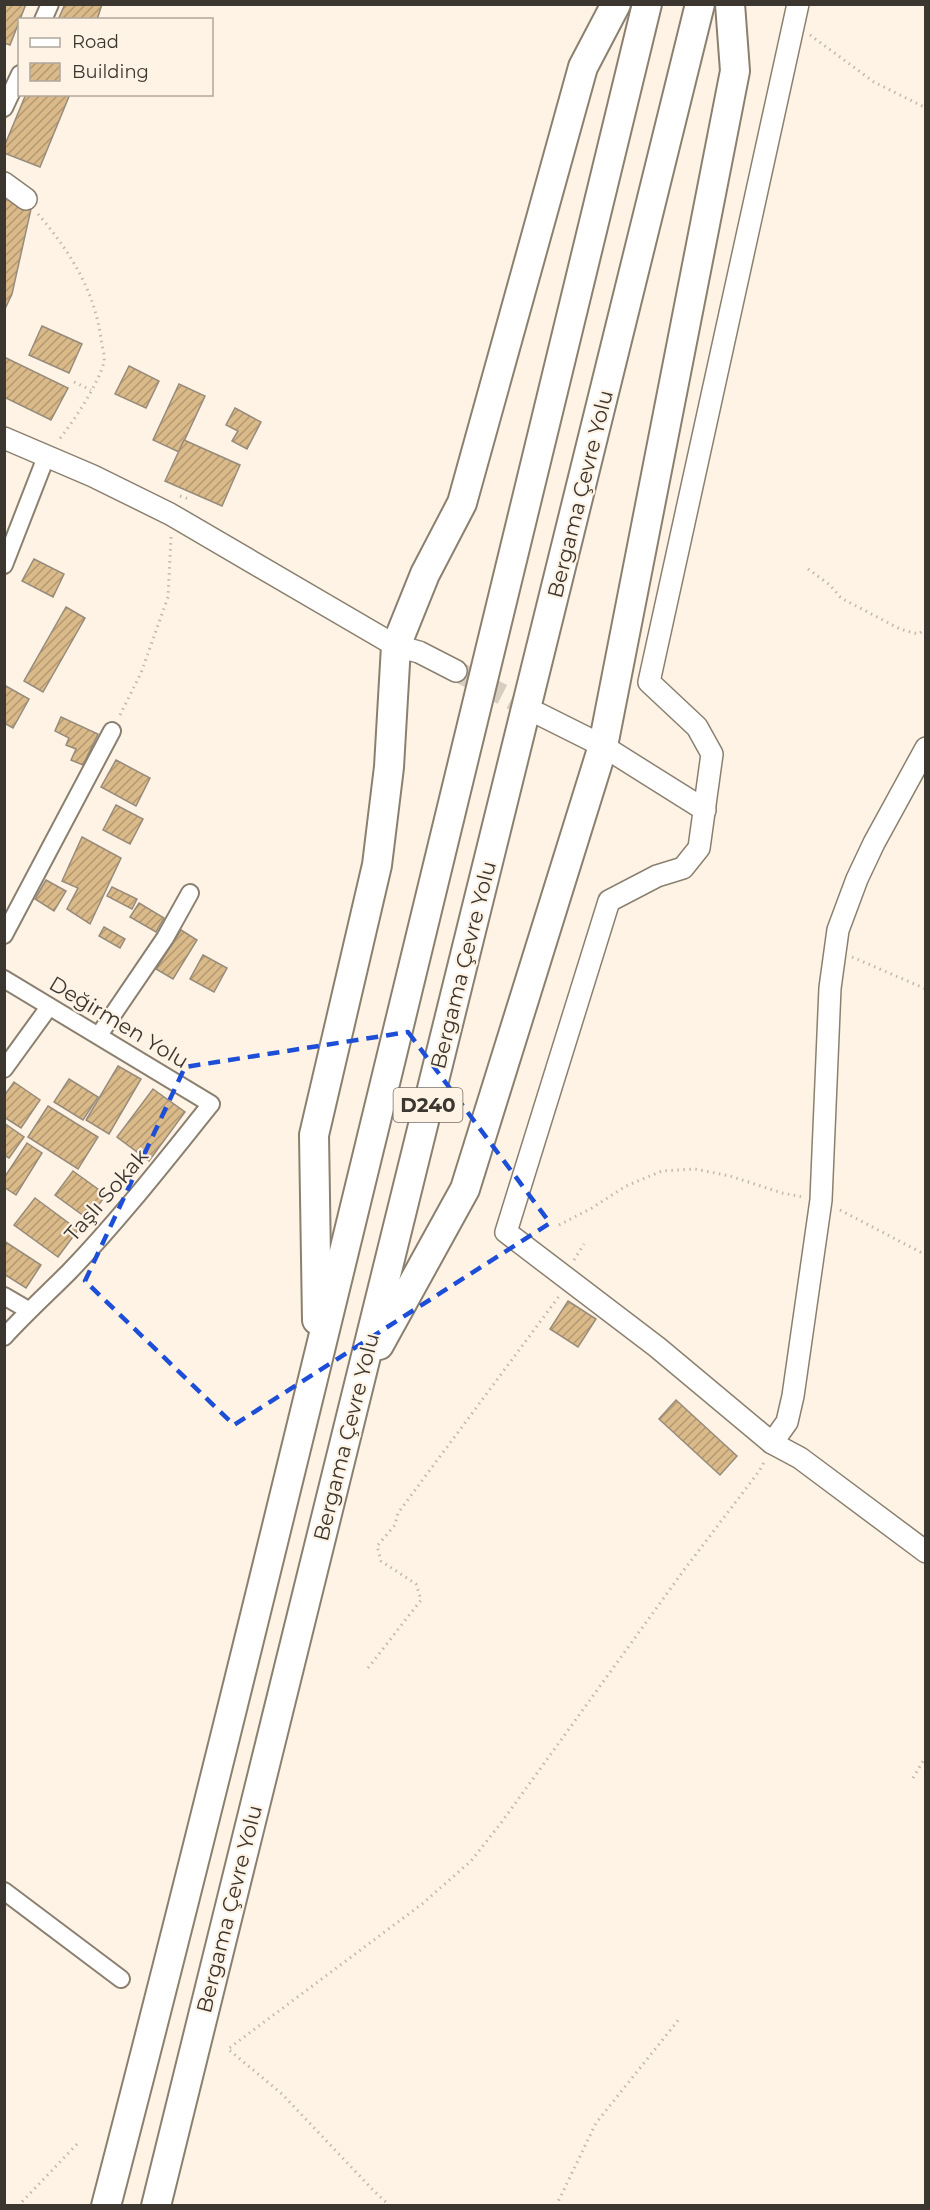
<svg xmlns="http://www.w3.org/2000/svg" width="930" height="2210" viewBox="0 0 930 2210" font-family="Montserrat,sans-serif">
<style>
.building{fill:url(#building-hatch);stroke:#978b7b;stroke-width:1.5}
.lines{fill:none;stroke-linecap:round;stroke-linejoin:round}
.tertiary-tunnel{stroke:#d7cdc1;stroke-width:21;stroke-dasharray:21 10;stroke-linecap:butt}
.minor-casing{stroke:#8b806f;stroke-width:20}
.tertiary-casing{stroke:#8b806f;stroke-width:24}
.trunk-casing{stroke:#8b806f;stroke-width:32}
.path{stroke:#c2b9ad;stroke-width:3;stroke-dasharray:1.5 4.5;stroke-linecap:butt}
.minor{stroke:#fff;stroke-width:16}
.tertiary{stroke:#fff;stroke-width:21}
.trunk{stroke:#fff;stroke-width:28}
.marked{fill:none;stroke:#1d4ed8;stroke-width:4.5;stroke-dasharray:12 8;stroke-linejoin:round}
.labels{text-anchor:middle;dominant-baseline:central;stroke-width:4.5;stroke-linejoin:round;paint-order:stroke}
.shield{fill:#fef3e5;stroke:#766f66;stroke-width:1.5}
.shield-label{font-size:20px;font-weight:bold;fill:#3b362f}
.street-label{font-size:21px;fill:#3b362f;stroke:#fef3e5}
</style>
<defs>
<pattern id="building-hatch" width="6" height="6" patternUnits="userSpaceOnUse" patternTransform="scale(1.5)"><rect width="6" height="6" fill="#dbba8a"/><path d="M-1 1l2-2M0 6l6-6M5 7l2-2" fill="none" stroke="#b39871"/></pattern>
</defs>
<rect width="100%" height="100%" fill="#fef3e5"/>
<g class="building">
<path d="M4 4H26L10 45 4 43Z"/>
<path d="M65 4H102L97 20H58Z"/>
<path d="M26 94H70L40 167 4 153V147Z"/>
<path d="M4 197 31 209 12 294 4 311Z"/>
<path d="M42 326 82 344 69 373 29 355Z"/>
<path d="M4 357 68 388 51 420 4 397Z"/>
<path d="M129 366 159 381 146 408 115 394Z"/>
<path d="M179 384 205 396 179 452 153 440Z"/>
<path d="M235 408 261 422 247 449 232 441 238 431 226 425Z"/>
<path d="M184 440 240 465 222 506 165 481Z"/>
<path d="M34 559 64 574 53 597 22 581Z"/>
<path d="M66 607 85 618 43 692 24 681Z"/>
<path d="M4 685 29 699 13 728 4 723Z"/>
<path d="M61 717 98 734 83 765 71 760 76 749 66 745 69 738 55 731Z"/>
<path d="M116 760 150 778 136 806 101 787Z"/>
<path d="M116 805 143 819 130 844 103 830Z"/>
<path d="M82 837 121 858 90 924 67 909 78 888 62 881Z"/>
<path d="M46 880 66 891 54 911 35 899Z"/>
<path d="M112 887 137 899 132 909 107 896Z"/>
<path d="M139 903 164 918 156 932 130 917Z"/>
<path d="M104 927 125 939 120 948 99 936Z"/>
<path d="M181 930 197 940 173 979 156 969Z"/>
<path d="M203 955 227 968 214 992 190 979Z"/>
<path d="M118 1066 141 1079 109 1134 86 1120Z"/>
<path d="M69 1079 98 1097 83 1120 54 1102Z"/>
<path d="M14 1082 40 1100 21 1128 4 1117V1096Z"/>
<path d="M153 1089 185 1112 149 1161 117 1137Z"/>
<path d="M48 1106 98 1137 78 1169 28 1137Z"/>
<path d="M4 1123 24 1137 9 1158 4 1155Z"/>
<path d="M27 1143 42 1153 16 1195 4 1187V1178Z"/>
<path d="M73 1171 106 1195 88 1219 55 1195Z"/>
<path d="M35 1198 78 1230 58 1257 14 1225Z"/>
<path d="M4 1241 41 1265 26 1288 4 1274Z"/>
<path d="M568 1301 596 1319 578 1347 550 1329Z"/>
<path d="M676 1400 737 1456 720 1475 659 1419Z"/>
</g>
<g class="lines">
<path class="tertiary-tunnel" d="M456 671 539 713"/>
<g class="minor-casing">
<g id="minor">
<path d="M43 20 50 4"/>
<path d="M4 108 20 74"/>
<path d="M4 565 46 457"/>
<path d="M4 935 112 731"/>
<path d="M4 979 211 1104C165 1161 120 1219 69 1272 47 1294 25 1314 4 1337"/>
<path d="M99 1035 165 938 190 893"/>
<path d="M4 1069 49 1007"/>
<path d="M4 1296 28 1310"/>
<path d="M4 1891 121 1979"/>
</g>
</g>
<g class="tertiary-casing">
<g id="tertiary">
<path d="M798 4 649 682 697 727 712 754 699 848 683 868 657 876 609 901 506 1232 657 1347 772 1443 800 1458 926 1552"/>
<path d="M4 183 26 199"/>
<path d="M4 438 93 476 170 514 396 646 419 652 456 671"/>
<path d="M539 714 603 746 705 810"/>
<path d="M772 1443 787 1422 793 1396 821 1200 830 988 838 930 857 879 874 843 926 748"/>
</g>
</g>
<g class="trunk-casing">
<g id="trunk">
<path d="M317 1320 314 1135 377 865 389 767 396 646 425 574 462 503 583 67 616 4"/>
<path d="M379 1345 465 1189 603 746 735 71 730 4"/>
<path d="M106 2206C198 1853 284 1498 370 1145 464 765 558 385 647 4"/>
<path d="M156 2206 700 4"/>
</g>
</g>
<g class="path">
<path d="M810 35 874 82 926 108"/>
<path d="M38 214C69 250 95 291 101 339 102 346 105 355 104 362 99 383 72 424 58 441"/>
<path d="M74 382 91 390"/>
<path d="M180 496 189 499"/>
<path d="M808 569 830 585 841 598 900 629 918 634 926 629"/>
<path d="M120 715 141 673 168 597 171 537"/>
<path d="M852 957 926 989"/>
<path d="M840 1210 926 1255"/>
<path d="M559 1225 592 1208 626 1186 662 1171 695 1169 730 1176 782 1193 803 1197"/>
<path d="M574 1260 584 1244"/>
<path d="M368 1668 421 1600 416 1584 381 1561 377 1546 395 1525 398 1513 560 1295"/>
<path d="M913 1778 926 1756"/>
<path d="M18 2206 80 2141"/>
<path d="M390 2206 373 2190 282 2094 228 2049 422 1904 471 1861 501 1823 684 1570 760 1470 765 1460"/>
<path d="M556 2206 596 2123 680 2018"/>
</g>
<use href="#minor" class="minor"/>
<use href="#tertiary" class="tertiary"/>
<use href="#trunk" class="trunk"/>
</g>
<path class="marked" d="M408 1032 550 1223 234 1425 85 1281 185 1067Z"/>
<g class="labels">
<rect class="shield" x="393.5" y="1088" width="69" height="34" rx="4.5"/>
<g class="shield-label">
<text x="428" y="1105">D240</text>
</g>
<g class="street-label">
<text transform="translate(580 494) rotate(-76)">Bergama Çevre Yolu</text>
<text transform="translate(463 965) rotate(-76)">Bergama Çevre Yolu</text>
<text transform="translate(119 1022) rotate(31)">Değirmen Yolu</text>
<text transform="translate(106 1195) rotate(-49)">Taşlı Sokak</text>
<text transform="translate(346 1437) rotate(-76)">Bergama Çevre Yolu</text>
<text transform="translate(229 1909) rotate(-76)">Bergama Çevre Yolu</text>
</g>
</g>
<rect width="930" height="2210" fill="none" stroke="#3b362f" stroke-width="12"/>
<rect x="18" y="18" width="195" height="78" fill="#fef3e5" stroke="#b0a79c" stroke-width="1.5"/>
<rect x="30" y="38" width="30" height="9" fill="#ffffff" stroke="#b0a79c" stroke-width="1.5"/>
<text x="72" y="48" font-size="18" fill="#3b362f">Road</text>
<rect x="30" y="63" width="30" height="18" fill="url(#building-hatch)" stroke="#b0a79c" stroke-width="1.5"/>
<text x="72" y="78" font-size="18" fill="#3b362f">Building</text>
</svg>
